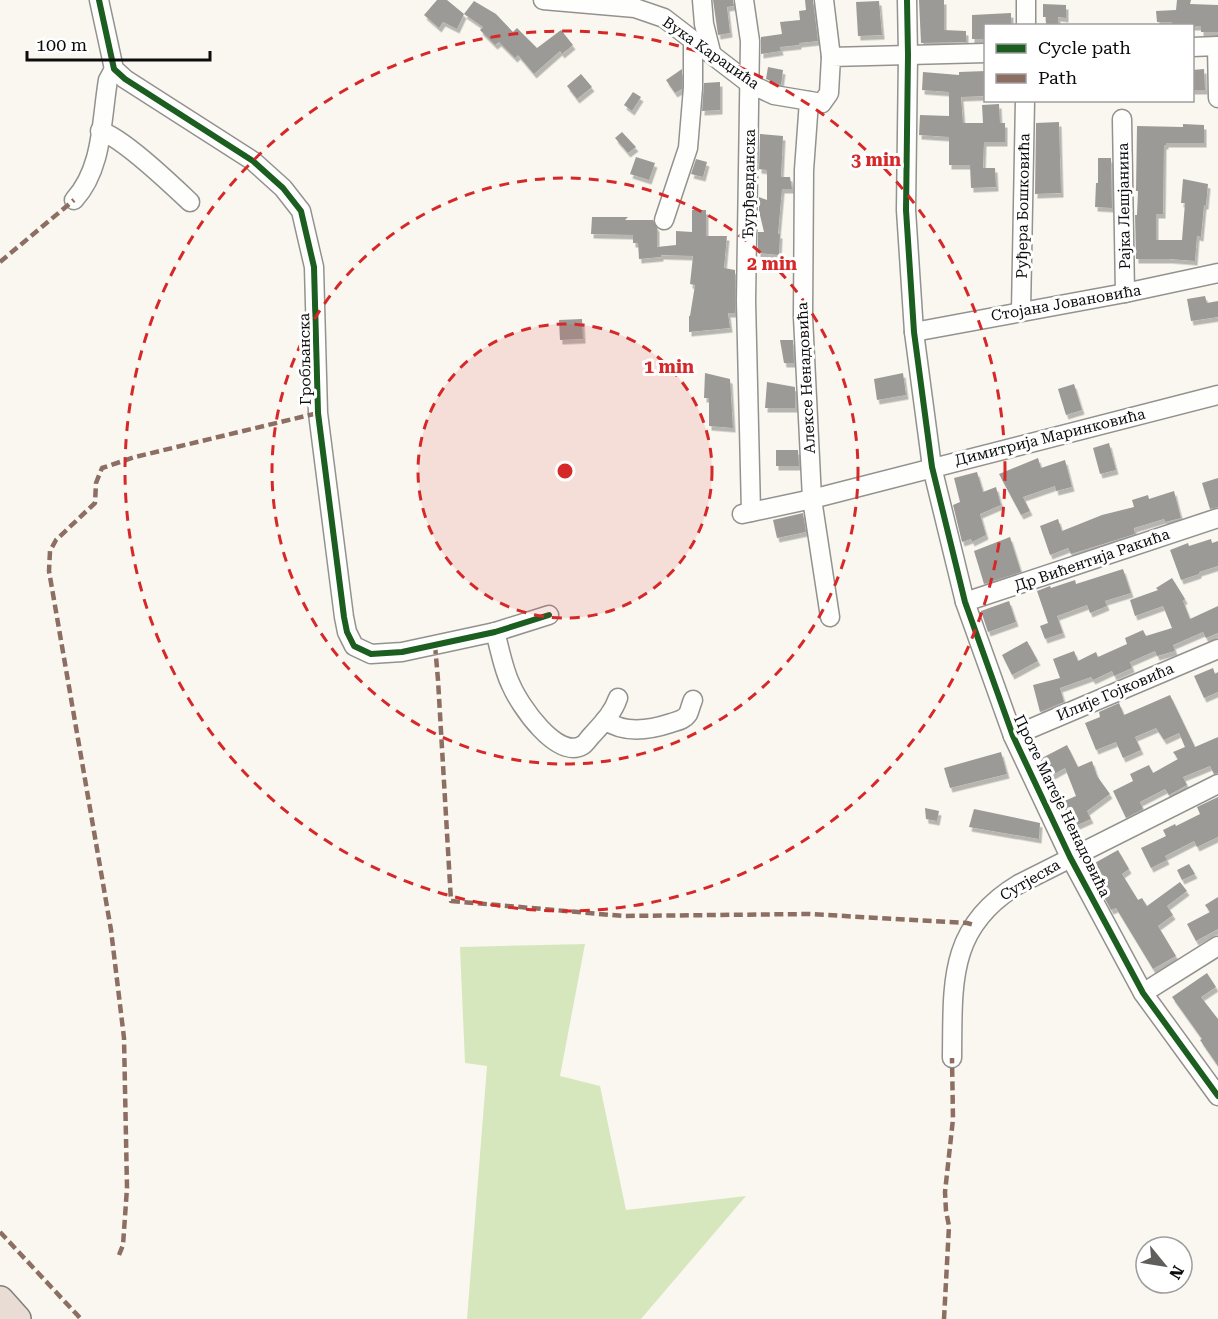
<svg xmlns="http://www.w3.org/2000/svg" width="1218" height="1319" viewBox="0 0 1218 1319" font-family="'Roboto Serif',serif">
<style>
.forest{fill:#d7e7bd}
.building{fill:#9c9a96;filter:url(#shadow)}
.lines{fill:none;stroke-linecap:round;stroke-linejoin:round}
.minor-casing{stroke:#93928f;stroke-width:21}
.highway-casing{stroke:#807f7c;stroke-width:30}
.minor{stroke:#fefefd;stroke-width:18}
.highway{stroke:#e9dcd4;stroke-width:27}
.quiet{stroke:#8d6e63;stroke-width:4.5;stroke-dasharray:9 4.5;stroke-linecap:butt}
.cycleway-casing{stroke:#fff;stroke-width:10}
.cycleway{stroke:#1b5e20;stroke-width:6}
.ring{fill:none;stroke:#d62828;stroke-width:3;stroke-dasharray:10 8}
.labels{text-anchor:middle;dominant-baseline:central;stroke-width:6;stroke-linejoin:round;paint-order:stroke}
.street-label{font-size:15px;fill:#0c0c0c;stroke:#fff}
.centre{fill:#d62828;stroke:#fff;stroke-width:3}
.ring-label{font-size:18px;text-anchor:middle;font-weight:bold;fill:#d62828;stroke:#fff;stroke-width:6;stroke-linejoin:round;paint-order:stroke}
</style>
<defs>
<filter id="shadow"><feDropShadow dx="2.5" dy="4.5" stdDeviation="0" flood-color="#0004"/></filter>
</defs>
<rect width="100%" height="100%" fill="#faf7f0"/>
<path class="forest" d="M585 944 560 1076 600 1086 626 1210 746 1196 641 1319H467L487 1066 465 1063 460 947Z"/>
<g class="building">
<path d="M437 0H447L464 14 457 29 443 22 439 28 424 15Z"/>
<path d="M713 0H733L734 6 727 7 730 33 718 35Z"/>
<path d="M805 0H813L818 41 799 43V45L780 47 781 51 761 54V37L782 34 780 22 800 20 799 11 806 10Z"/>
<path d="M919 0H944V30L966 31V42L921 43Z"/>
<path d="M1177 0H1191L1190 4 1218 5V32H1201V26H1172V22H1157L1156 11 1176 10Z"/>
<path d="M474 1 496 14 513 32 517 28 537 48 561 30 573 45 562 54 560 51 534 74 518 55 515 58 499 42 495 45 480 30 483 27 464 14Z"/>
<path d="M879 1 882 35 858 36 856 2Z"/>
<path d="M1043 4 1066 5V18L1058 17V26H1046V17H1043Z"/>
<path d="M1011 13V26H986V39H972V15Z"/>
<path d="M768 67 783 70 781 85 766 79Z"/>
<path d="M682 69V89L675 93 666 80Z"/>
<path d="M1204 69 1205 90H1192V70Z"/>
<path d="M986 71V96L961 97 963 123H983L982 105 999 104 1000 123H1005V142H984L983 168H995L996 187 971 188 970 165H949V137L919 135 920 115 949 116V92L922 90 923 72 959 75V72Z"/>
<path d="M581 74 592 87 577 99 567 86Z"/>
<path d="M720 82V110L702 111 704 83Z"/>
<path d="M633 92 641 97 632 111 624 105Z"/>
<path d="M1059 122 1061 193 1035 194 1036 123Z"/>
<path d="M1183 124 1204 125V143H1166V145H1164L1163 214H1156V240H1182L1185 203H1181L1183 179 1208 184 1206 205H1204L1201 237 1197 236 1195 261 1170 259H1136L1135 215H1137L1138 191H1136L1137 126 1183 127Z"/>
<path d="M622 132 636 147 628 153 615 138Z"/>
<path d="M760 134 783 136 781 177H790L792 189H782L778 234H780L779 255 758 253V232H764L759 211V197L767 200V170L759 169Z"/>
<path d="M636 157 655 163 649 180 630 174Z"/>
<path d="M1098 158H1111L1112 208 1095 207 1096 183H1098Z"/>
<path d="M696 159 707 162 703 177 691 174Z"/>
<path d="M692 210H706V236H727L724 268 735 270V313H728L730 328 689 332V316H690L695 285 690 284 693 256 661 255V257L639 259 638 243H633V235L591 234 592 217H628L625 220H653L657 228V247L676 245V231L692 232Z"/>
<path d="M1205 296 1207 303 1218 301V317L1191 321 1187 299Z"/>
<path d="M582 319 583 339 560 340 559 320Z"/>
<path d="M780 340H793L794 363H784Z"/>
<path d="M705 373 730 379 733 428 709 426V398H704Z"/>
<path d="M903 373 906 395 877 400 874 379Z"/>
<path d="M767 382 795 387V408H765Z"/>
<path d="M1074 384 1082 410 1066 415 1058 389Z"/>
<path d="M1109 443 1116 470 1100 474 1093 448Z"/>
<path d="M776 450H798L799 466H776Z"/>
<path d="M1038 458 1041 468 1065 460 1072 487 1056 491 1055 486 1023 497 1030 511 1021 515 999 474Z"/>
<path d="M977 472 983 492 996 487 1001 505 980 514 986 535 972 542 971 539 962 542 953 505 960 502 954 478Z"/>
<path d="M1218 478V507L1210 509 1202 483Z"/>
<path d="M1174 491 1181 518 1165 522 1164 519 1134 528 1135 534 1071 554 1068 548 1050 555 1040 526 1058 519 1062 531 1102 515 1134 507 1132 500 1148 495 1149 499Z"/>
<path d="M803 513 806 532 777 538 773 520Z"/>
<path d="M1010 537 1021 572 984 584 974 551Z"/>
<path d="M1211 539 1212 543 1218 541V566L1199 572V574L1181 580 1170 550 1188 543 1189 546Z"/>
<path d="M1123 569 1131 593 1105 601 1107 606 1090 613 1087 605 1057 616 1063 633 1045 639 1040 626 1048 623 1037 591 1050 586 1051 588 1075 580 1076 584Z"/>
<path d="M1172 578 1185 599 1183 601 1190 619 1218 606V633L1206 638 1203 632 1173 645 1175 651 1157 656 1155 651 1130 662 1132 668 1114 676 1112 671 1093 680 1091 677 1060 688 1064 702 1040 712 1033 685 1060 678 1053 659 1074 651 1078 661 1096 652 1098 657 1127 644 1125 638 1143 630 1146 636 1172 628 1163 606 1135 616 1130 600 1158 590 1156 588Z"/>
<path d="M1009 601 1016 622 988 632 981 611Z"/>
<path d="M1027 641 1038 661 1012 675 1002 655Z"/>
<path d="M1213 668 1215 674 1218 672V692L1204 698 1194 676Z"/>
<path d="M1170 695 1195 747 1218 737V773L1214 774 1210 766 1183 777 1187 785 1169 795 1165 789 1140 802 1143 809 1126 818 1113 791 1133 781 1130 774 1149 765 1153 773 1178 759 1173 752 1185 747 1179 733 1164 740 1156 728 1135 737 1141 750 1123 758 1116 742 1096 750 1085 723 1100 717 1099 712 1119 703 1124 715Z"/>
<path d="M1067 745 1078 767 1092 761 1097 776 1110 794 1087 811 1091 819 1073 827 1062 802 1076 796 1065 768 1049 777 1040 759Z"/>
<path d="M1001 752 1007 774 950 788 944 768Z"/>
<path d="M1218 797V837L1197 847 1194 841 1165 856 1167 860 1151 868 1141 848 1166 836 1163 830 1175 824 1176 826 1200 814 1197 807Z"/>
<path d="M925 808 939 811 937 821 926 819Z"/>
<path d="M974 809 1040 823 1039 839 969 827Z"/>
<path d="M1118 850 1129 869 1122 874 1138 900 1142 898 1147 906 1180 882 1187 891 1167 906 1173 915 1158 926 1176 956 1153 969 1116 908 1111 910 1102 893 1108 890 1093 864Z"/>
<path d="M1189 864 1195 874 1182 880 1177 870Z"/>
<path d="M1218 897V929L1196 941 1187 924 1210 912 1205 905Z"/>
<path d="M1207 973 1216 987 1201 997 1218 1019V1066L1200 1040 1202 1039 1172 997Z"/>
</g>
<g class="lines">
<g class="minor-casing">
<g id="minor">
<path d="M99 0 114 69 125 79 253 161 283 188 301 211 314 267 318 413 344 617 347 632 354 646 371 654 402 652 495 632 549 615"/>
<path d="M543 0 635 8 664 18 750 84 774 95 822 103 829 93 831 57 986 53"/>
<path d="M702 0 704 24 711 52"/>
<path d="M744 0 750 41 746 301 751 512"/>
<path d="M824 0 831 57"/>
<path d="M907 0 908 55 906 210 914 332 932 467 965 602 1013 736 1070 857 1143 993 1218 1096"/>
<path d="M1026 26V0"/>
<path d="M1217 46 1218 98"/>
<path d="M1192 47 1218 46"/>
<path d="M809 101 804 170 803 317 812 499 830 617"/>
<path d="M1122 119 1125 293"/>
<path d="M100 131C122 137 172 185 190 202"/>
<path d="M74 200C103 168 101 122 108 80L114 69"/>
<path d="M664 220 688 148 693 88V41"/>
<path d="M1021 311 1025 100"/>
<path d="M914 332 1125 293 1218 273"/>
<path d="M742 514 812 499 1218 395"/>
<path d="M965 602 1218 518"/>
<path d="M495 632C500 649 503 669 511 685 519 704 557 761 583 745 586 743 589 738 592 735 603 723 613 713 618 698"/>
<path d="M605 720C624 734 650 730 671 723 677 721 684 720 688 714 690 710 691 704 693 700"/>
<path d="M1013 736 1218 649"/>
<path d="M1143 993 1218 946"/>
<path d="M952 1058C953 984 947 927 1019 884L1218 784"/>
</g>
</g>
<g class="highway-casing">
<path id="highway" d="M0 1300 17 1319"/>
</g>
<use href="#minor" class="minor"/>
<use href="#highway" class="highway"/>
<g class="quiet">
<path d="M0 262 74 200"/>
<path d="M435 645 438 680 451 901 623 916 809 914 967 923 974 925"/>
<path d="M0 1232 81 1319"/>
<path d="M119 1255 123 1245 127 1188 124 1038 111 930 49 571 50 551 56 540 95 503 96 483 102 468 135 457 318 413"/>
<path d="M944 1319 949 1226 946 1211 945 1192 953 1119 952 1058"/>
</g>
<g class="cycleway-casing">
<g id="cycleway">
<path d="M99 0 114 69 125 79 253 161 283 188 301 211 314 267 318 413 344 617 347 632 354 646 371 654 402 652 495 632 549 615"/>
<path d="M907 0 908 55 906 210 914 332 932 467 965 602 1013 736 1070 857 1143 993 1218 1096"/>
</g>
</g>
<use href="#cycleway" class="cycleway"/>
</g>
<circle cx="565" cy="471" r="147" fill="#d62828" fill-opacity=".12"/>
<g class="ring">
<circle cx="565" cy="471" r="147"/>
<circle cx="565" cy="471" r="293"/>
<circle cx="565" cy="471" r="440"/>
</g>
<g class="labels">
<g class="street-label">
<text transform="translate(711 53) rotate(35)">Вука Караџића</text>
<text transform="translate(749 184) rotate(-89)">Ђурђевданска</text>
<text transform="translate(1023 206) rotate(-89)">Руђера Бошковића</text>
<text transform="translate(1124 206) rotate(-91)">Рајка Лешјанина</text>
<text transform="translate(1066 303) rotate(-10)">Стојана Јовановића</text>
<text transform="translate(305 359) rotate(-91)">Гробљанска</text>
<text transform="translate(806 378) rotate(-93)">Алексе Ненадовића</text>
<text transform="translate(1050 437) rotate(-14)">Димитрија Маринковића</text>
<text transform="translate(1092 560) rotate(-19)">Др Вићентија Ракића</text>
<text transform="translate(1115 692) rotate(-23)">Илије Гојковића</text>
<text transform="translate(1062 806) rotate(64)">Проте Матеје Ненадовића</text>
<text transform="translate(1030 880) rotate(-30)">Сутјеска</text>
</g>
</g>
<circle cx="565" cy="471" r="9" class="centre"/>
<g class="ring-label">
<text x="876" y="166">3 min</text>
<text x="772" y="270">2 min</text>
<text x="669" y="373">1 min</text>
</g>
<rect x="984" y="24" width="210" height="78" fill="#ffffff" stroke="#9e9e9e" stroke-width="1.5"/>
<rect x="996" y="44" width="30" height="9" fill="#1b5e20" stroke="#9e9e9e" stroke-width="1.5"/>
<text x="1038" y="54" font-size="18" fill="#0c0c0c">Cycle path</text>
<rect x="996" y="74" width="30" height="9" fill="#8d6e63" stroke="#9e9e9e" stroke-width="1.5"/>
<text x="1038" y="84" font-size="18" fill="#0c0c0c">Path</text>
<g transform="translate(1164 1265) rotate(120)"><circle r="28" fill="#ffffff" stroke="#9e9e9e" stroke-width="1.5"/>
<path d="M0-4.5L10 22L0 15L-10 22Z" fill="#5f5e5c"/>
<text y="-9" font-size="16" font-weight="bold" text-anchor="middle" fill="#0c0c0c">N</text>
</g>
<path d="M27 51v9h183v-9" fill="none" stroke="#0c0c0c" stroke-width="3"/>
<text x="36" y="51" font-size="18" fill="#0c0c0c" stroke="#ffffff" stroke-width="4.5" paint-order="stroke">100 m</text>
</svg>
